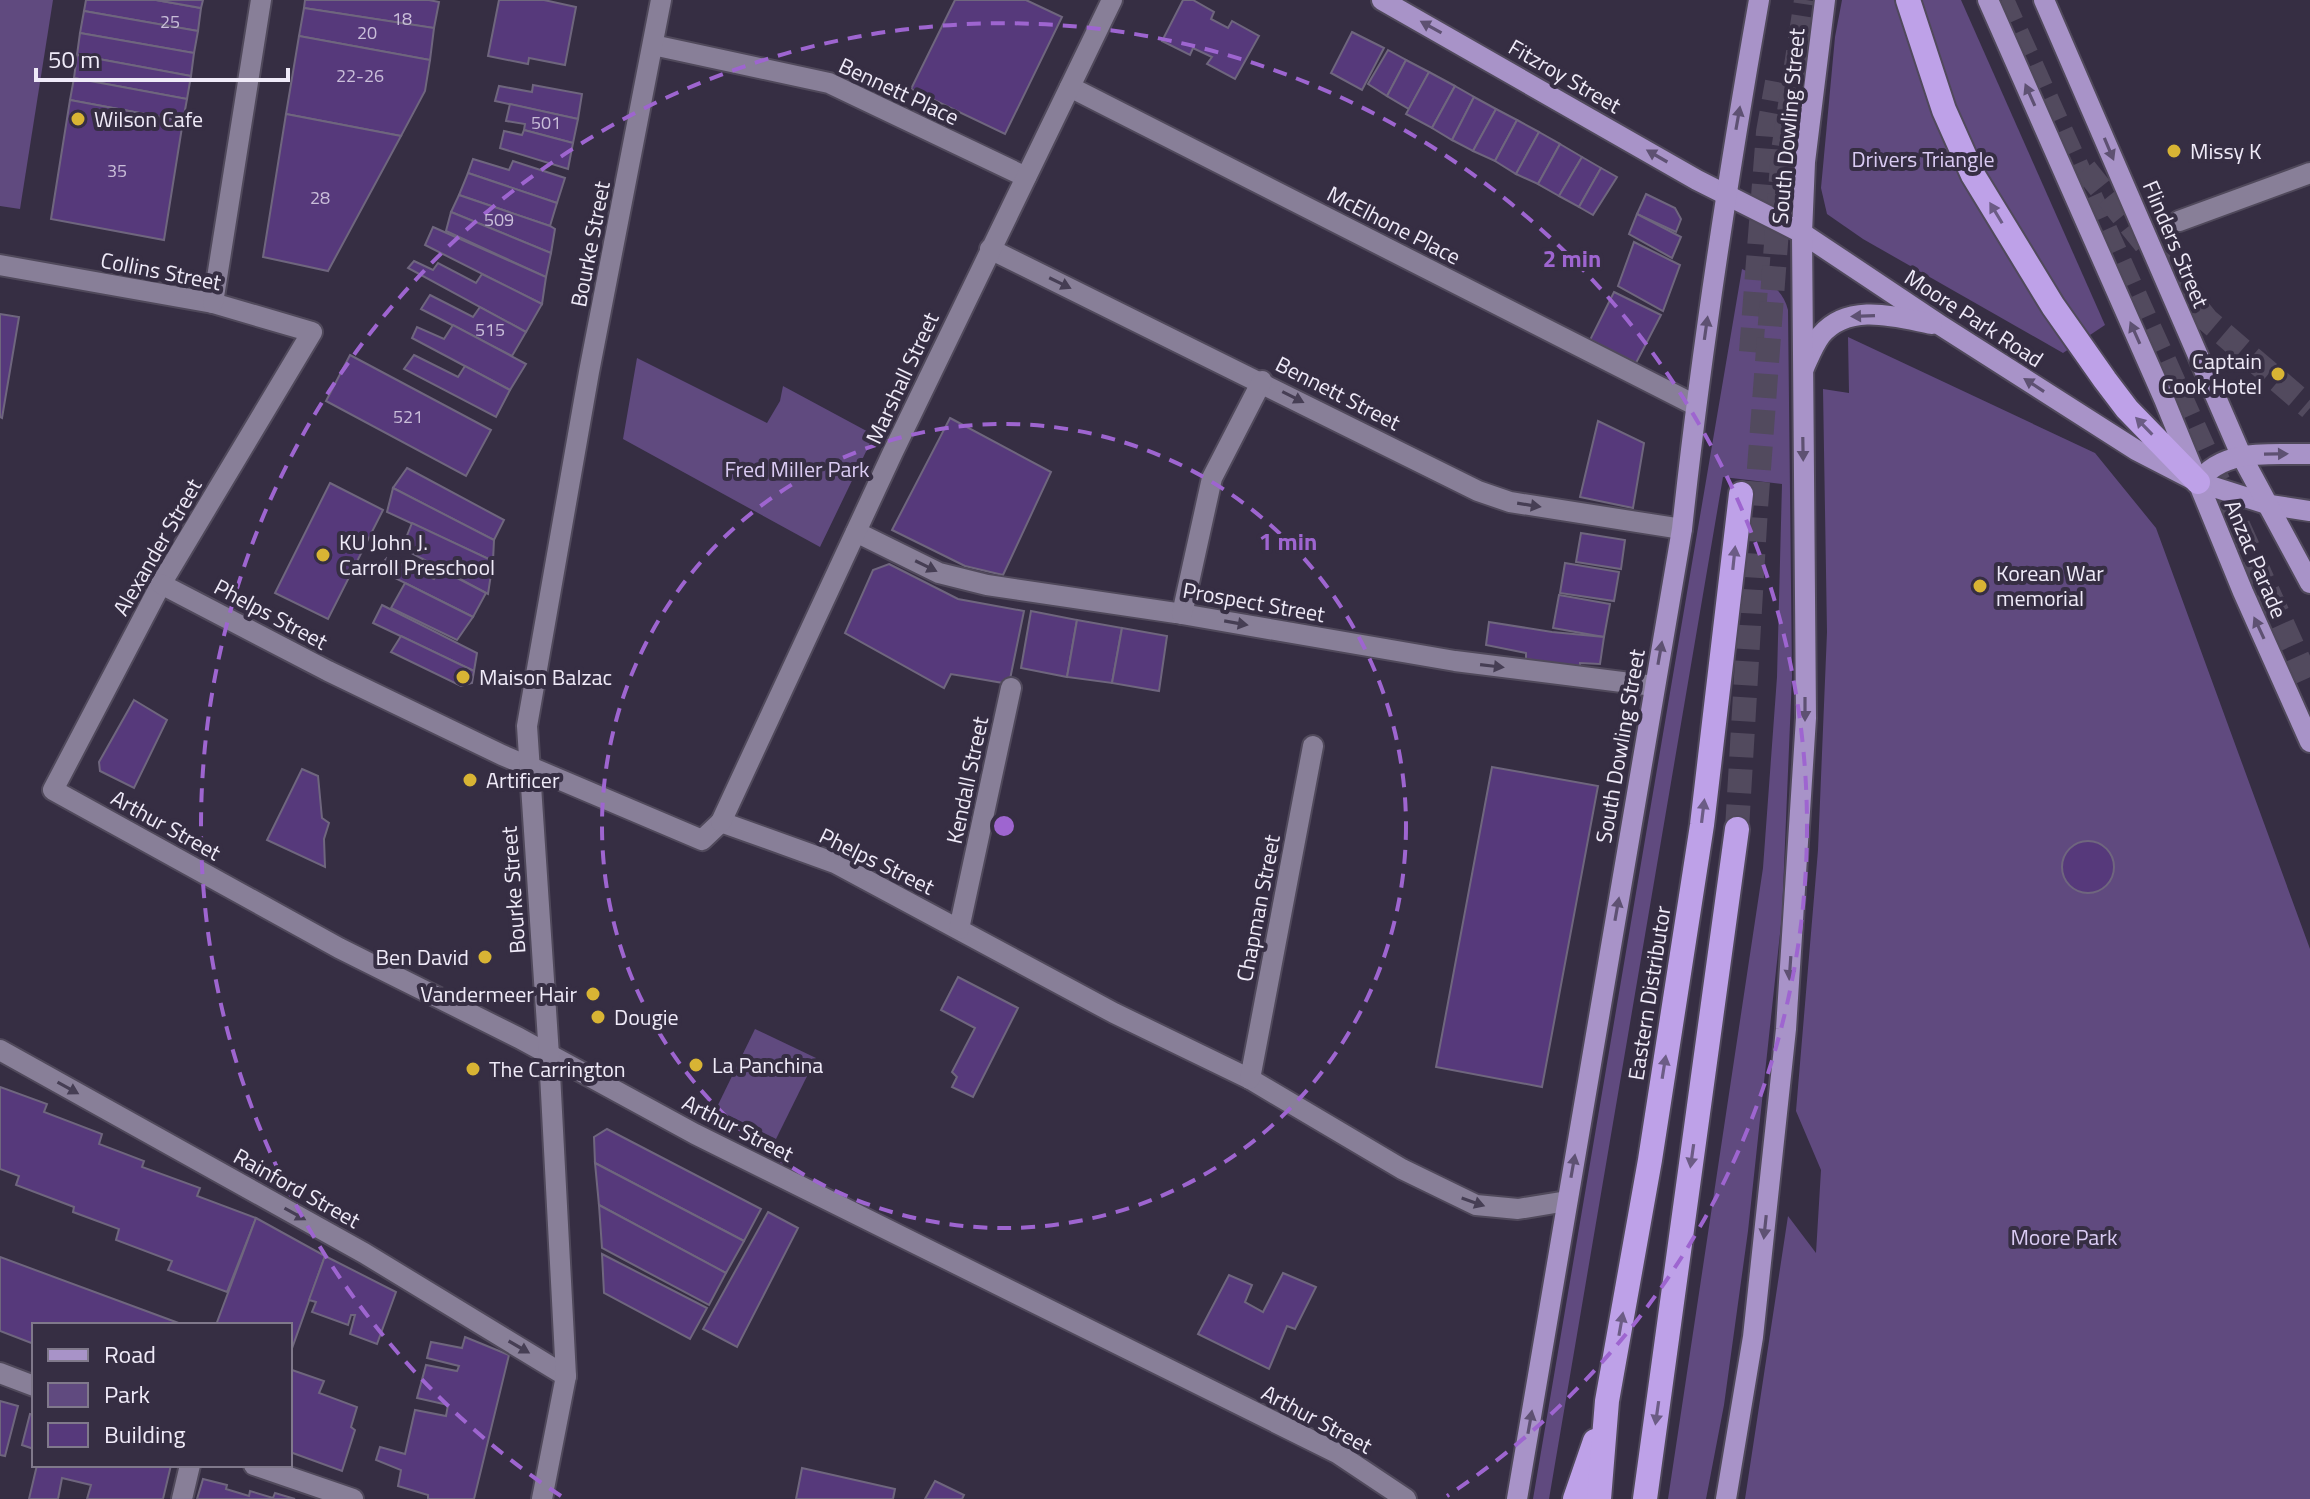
<svg xmlns="http://www.w3.org/2000/svg" width="2310" height="1499" viewBox="0 0 2310 1499" font-family="'Titillium Web',sans-serif">
<style>
.green{fill:#604a7f}
.building{fill:#56397b;stroke:#6f667e;stroke-width:2}
.lines{fill:none;stroke-linecap:round;stroke-linejoin:round}
.highway-tunnel{stroke:#524a5e;stroke-width:24;stroke-dasharray:24 12;stroke-linecap:butt}
.minor-casing{stroke:#50495b;stroke-width:24}
.major-casing{stroke:#50495b;stroke-width:24}
.highway-casing{stroke:#50495b;stroke-width:28}
.minor{stroke:#887f98;stroke-width:20}
.major{stroke:#a893c8;stroke-width:20}
.highway{stroke:#bea1e8;stroke-width:24}
.oneway{fill:#5e5172}
.oneway2{fill:#6c5c85}
.oneway3{fill:#463e54}
.ring{fill:none;stroke:#9e65d0;stroke-width:4;stroke-dasharray:14 10}
.poi-dot{fill:#d8b434;stroke:#362e43;stroke-width:3}
.labels{text-anchor:middle;dominant-baseline:central;stroke-width:8;stroke-linejoin:round;paint-order:stroke}
.number-label{font-size:18px;fill:#c9bed9}
.street-label{font-size:22px;fill:#efeaf8;stroke:#362e43}
.poi-label{font-size:22px;fill:#efeaf8;stroke:#362e43;text-anchor:start}
.park-label{font-size:22px;fill:#dacbf3;stroke:#362e43}
.centre{fill:#9e65d0;stroke:#362e43;stroke-width:4}
.ring-label{font-size:24px;text-anchor:middle;font-weight:bold;fill:#9e65d0;stroke:#362e43;stroke-width:8;stroke-linejoin:round;paint-order:stroke}
</style>
<rect width="100%" height="100%" fill="#362e43"/>
<g class="green">
<path d="M0 0H53L20 209 0 206Z"/>
<path d="M1842 0H1961L2105 325 2063 353 1863 239 1827 214 1821 188 1835 37Z"/>
<path d="M1742 269C1762 279 1782 285 1788 310L1792 676 1782 915 1748 1231 1724 1405 1706 1499H1668L1763 868 1777 677 1782 484 1723 477 1549 1499H1533Z"/>
<path d="M1848 337 2095 453 2156 528 2310 949V1499H1745L1788 1216 1816 1253 1821 1170 1796 1111 1818 850 1827 632 1823 389 1849 393Z"/>
<path d="M637 358 767 423 780 401 783 386 874 435 820 547 623 439Z"/>
<path d="M755 1029 816 1058 776 1139 716 1109Z"/>
</g>
<g class="building">
<path d="M86 0H156L201 8 198 31 84 11Z"/>
<path d="M156 0H203L201 8Z"/>
<path d="M305 0H429L439 2 434 28 304 8Z"/>
<path d="M499 0H544L576 7 565 65 529 58 528 64 488 56Z"/>
<path d="M955 0H1026L1062 17 1005 134 911 89Z"/>
<path d="M1183 0H1193L1214 12 1211 19 1228 28 1232 21 1259 36 1235 79 1207 64 1212 57 1193 48 1190 55 1162 41Z"/>
<path d="M304 8 434 28 430 60 299 36Z"/>
<path d="M84 11 198 31 194 53 80 33Z"/>
<path d="M1352 32 1384 48 1362 90 1331 73Z"/>
<path d="M80 33 194 53 191 76 77 55Z"/>
<path d="M299 36 430 60 425 91 401 136 286 114Z"/>
<path d="M1388 50 1406 60 1387 96 1368 84Z"/>
<path d="M77 55 191 76 187 99 74 78Z"/>
<path d="M1406 60 1429 72 1409 109 1387 96Z"/>
<path d="M1429 72 1455 86 1432 128 1406 114Z"/>
<path d="M74 78 187 99 183 121 70 100Z"/>
<path d="M533 85 582 94 578 119 495 101 499 86 532 92Z"/>
<path d="M1455 86 1474 97 1452 140 1432 128Z"/>
<path d="M1474 97 1496 109 1473 151 1452 140Z"/>
<path d="M70 100 183 121 164 240 51 219Z"/>
<path d="M510 104 578 119 573 143 524 130 525 124 506 121Z"/>
<path d="M1496 109 1517 120 1495 161 1473 151Z"/>
<path d="M286 114 401 136 328 271 263 257Z"/>
<path d="M1517 120 1539 132 1516 174 1495 161Z"/>
<path d="M524 130 573 143 568 169 500 148 504 131 522 135Z"/>
<path d="M1539 132 1560 144 1538 184 1516 174Z"/>
<path d="M1560 144 1582 157 1559 196 1538 184Z"/>
<path d="M1582 157 1601 168 1579 207 1559 196Z"/>
<path d="M473 159 509 170 513 161 565 178 557 203 468 173Z"/>
<path d="M1601 168 1617 177 1593 215 1579 207Z"/>
<path d="M468 173 557 203 550 226 459 195Z"/>
<path d="M1646 194 1675 208 1681 219 1676 232 1637 214Z"/>
<path d="M459 195 550 226 555 229 551 253 451 212Z"/>
<path d="M451 212 551 253 546 277 446 231Z"/>
<path d="M1637 214 1681 237 1672 258 1629 234Z"/>
<path d="M433 227 546 277 542 304 425 245Z"/>
<path d="M1634 242 1680 265 1663 311 1618 286Z"/>
<path d="M414 261 433 270 438 263 476 283 482 274 542 304 526 332 408 268Z"/>
<path d="M1614 292 1661 315 1636 363 1590 340Z"/>
<path d="M430 295 473 317 480 307 526 332 512 356 421 309Z"/>
<path d="M0 314 19 317 2 418 0 417Z"/>
<path d="M453 325 526 364 510 390 412 338 417 327 444 339Z"/>
<path d="M350 355 491 430 466 476 326 401Z"/>
<path d="M414 355 458 377 465 366 510 390 496 417 404 369Z"/>
<path d="M950 418 1051 472 1003 575 965 566 892 530Z"/>
<path d="M1598 421 1644 443 1633 508 1580 497Z"/>
<path d="M407 468 504 520 494 540 393 488Z"/>
<path d="M330 483 383 510 328 619 275 593Z"/>
<path d="M393 488 494 540 493 561 387 512Z"/>
<path d="M412 523 493 561 488 594 402 548Z"/>
<path d="M1581 533 1625 540 1621 569 1576 562Z"/>
<path d="M387 558 434 579 440 569 486 593 473 617 377 569Z"/>
<path d="M1565 563 1619 572 1614 601 1560 593Z"/>
<path d="M889 564 958 599 1024 611 1009 684 951 674 944 688 845 633 873 570Z"/>
<path d="M405 583 473 617 457 640 391 608Z"/>
<path d="M1559 595 1610 604 1604 637 1553 628Z"/>
<path d="M382 605 477 653 474 671 373 623Z"/>
<path d="M1031 611 1077 620 1067 677 1021 668Z"/>
<path d="M1077 620 1122 628 1112 683 1067 677Z"/>
<path d="M1489 622 1552 632 1604 637 1600 664 1580 663V668L1526 659V653L1486 645Z"/>
<path d="M1122 628 1167 636 1159 691 1112 683Z"/>
<path d="M401 636 474 671 472 683 461 686 391 652Z"/>
<path d="M134 700 167 720 134 788 100 771 99 762Z"/>
<path d="M1492 767 1598 786 1542 1087 1436 1067Z"/>
<path d="M302 769 318 776 322 818 329 823 324 839 325 867 267 840Z"/>
<circle cx="2088" cy="867" r="26"/>
<path d="M958 977 1018 1008 973 1097 952 1087 957 1077 952 1072 975 1028 941 1010Z"/>
<path d="M0 1087 47 1104 44 1112 102 1134 99 1144 144 1161 142 1167 200 1188 197 1196 256 1218 227 1292 168 1270 172 1261 116 1240 119 1229 73 1212 74 1207 16 1185 19 1176 0 1169Z"/>
<path d="M607 1129 761 1209 744 1241 595 1163 594 1137Z"/>
<path d="M595 1163 744 1241 726 1273 599 1205Z"/>
<path d="M599 1205 726 1273 709 1305 602 1248Z"/>
<path d="M768 1212 798 1228 737 1347 703 1329Z"/>
<path d="M256 1218 325 1256 290 1354V1325H216Z"/>
<path d="M602 1254 707 1308 690 1339 604 1293Z"/>
<path d="M325 1256 396 1292 377 1344 350 1334 355 1315H351L348 1325 312 1312 316 1302 309 1300Z"/>
<path d="M0 1257 184 1325H34V1344L0 1331Z"/>
<path d="M1283 1273 1316 1287 1295 1329 1287 1326 1269 1369 1198 1334 1229 1275 1252 1285 1245 1302 1263 1312Z"/>
<path d="M465 1337 509 1355 474 1499H428V1495L398 1486 401 1470 376 1460 380 1447 405 1454 415 1410 446 1416 448 1405 417 1398 426 1365 457 1371 459 1366 427 1358 431 1342 462 1348Z"/>
<path d="M292 1370 324 1381 319 1393 357 1407 351 1427 355 1430 342 1471 290 1452V1377Z"/>
<path d="M0 1401 18 1406 5 1456 0 1455Z"/>
<path d="M30 1414 34 1415V1449L22 1445Z"/>
<path d="M37 1465H171L163 1499H87L91 1485 62 1478 58 1499H29Z"/>
<path d="M802 1468 895 1489 893 1499H796Z"/>
<path d="M203 1479 227 1485 226 1489 249 1496 250 1491 273 1498 275 1493 295 1499H197Z"/>
<path d="M935 1481 964 1495 962 1499H925Z"/>
</g>
<g class="lines">
<g class="highway-tunnel">
<path d="M2002 0 2310 685"/>
<path d="M2085 169 2207 320 2310 408"/>
<path d="M1751 352 1768 132 1777 82"/>
<path d="M1737 829 1756 508 1783 151 1806 0"/>
</g>
<g class="minor-casing">
<g id="minor">
<path d="M653 45 829 83 1026 177"/>
<path d="M1070 87 1695 405"/>
<path d="M2179 221 2310 173"/>
<path d="M990 249 1478 491 1510 502 1682 529"/>
<path d="M0 265 213 303 312 332 161 584 53 790 339 948 519 1038 695 1134 1337 1453 1406 1499"/>
<path d="M213 303 261 0"/>
<path d="M856 532 939 573 987 585 1176 613 1455 661 1654 686"/>
<path d="M161 584 328 671 502 755 702 840 721 822 835 863 1114 1013 1250 1079 1402 1169 1476 1205 1518 1209 1567 1201"/>
<path d="M1182 614 1212 478 1262 381"/>
<path d="M721 822 893 452 1112 0"/>
<path d="M959 929 1011 688"/>
<path d="M0 1050 364 1253 566 1376"/>
<path d="M1250 1079 1313 746"/>
<path d="M0 1373 34 1386"/>
<path d="M254 1465 353 1499"/>
<path d="M182 1499 190 1465"/>
<path d="M542 1499 566 1376 549 1055 527 726 589 372 661 0"/>
</g>
</g>
<g class="major-casing">
<g id="major">
<path d="M1382 0 1697 180 1802 233 1940 325 2136 450 2198 482 2270 505 2310 511"/>
<path d="M1988 0 2164 399 2243 592 2310 742"/>
<path d="M2044 0 2241 455 2310 583"/>
<path d="M1804 368C1809 357 1814 344 1821 335 1849 302 1896 317 1932 324"/>
<path d="M2198 482C2225 447 2270 455 2310 454"/>
<path d="M1517 1499 1682 529C1701 351 1728 176 1759 0"/>
<path d="M1726 1499 1753 1337 1786 1029 1806 718 1802 233 1805 162 1825 0"/>
</g>
</g>
<g class="highway-casing">
<g id="highway">
<path d="M1908 0 1944 110 1973 175 2053 306 2105 380 2127 409 2198 482"/>
<path d="M1575 1499 1595 1441"/>
<path d="M1599 1499 1607 1401 1650 1160 1702 825 1741 494"/>
<path d="M1645 1499 1737 829"/>
</g>
</g>
<use href="#minor" class="minor"/>
<use href="#major" class="major"/>
<use href="#highway" class="highway"/>
</g>
<defs><path id="oneway-solid" d="M-6-.8H1V-3.2L6.5 0L1 3.2V.8H-6Z" transform="scale(2)"/></defs>
<g class="oneway">
<use href="#oneway-solid" transform="translate(1431 27) rotate(-151)"/>
<use href="#oneway-solid" transform="translate(2030 95) rotate(-114)"/>
<use href="#oneway-solid" transform="translate(1738 118) rotate(-80)"/>
<use href="#oneway-solid" transform="translate(2109 149) rotate(67)"/>
<use href="#oneway-solid" transform="translate(1657 156) rotate(-150)"/>
<use href="#oneway-solid" transform="translate(1863 316) rotate(178)"/>
<use href="#oneway-solid" transform="translate(1706 328) rotate(-82)"/>
<use href="#oneway-solid" transform="translate(2135 333) rotate(-114)"/>
<use href="#oneway-solid" transform="translate(2034 385) rotate(-147)"/>
<use href="#oneway-solid" transform="translate(1803 449) rotate(89)"/>
<use href="#oneway-solid" transform="translate(2276 454) rotate(-1)"/>
<use href="#oneway-solid" transform="translate(2259 628) rotate(-115)"/>
<use href="#oneway-solid" transform="translate(1660 653) rotate(-80)"/>
<use href="#oneway-solid" transform="translate(1805 709) rotate(90)"/>
<use href="#oneway-solid" transform="translate(1617 909) rotate(-80)"/>
<use href="#oneway-solid" transform="translate(1790 968) rotate(94)"/>
<use href="#oneway-solid" transform="translate(1573 1166) rotate(-80)"/>
<use href="#oneway-solid" transform="translate(1765 1227) rotate(96)"/>
<use href="#oneway-solid" transform="translate(1530 1422) rotate(-80)"/>
</g>
<g class="oneway2">
<use href="#oneway-solid" transform="translate(1996 213) rotate(-121)"/>
<use href="#oneway-solid" transform="translate(2144 426) rotate(-134)"/>
<use href="#oneway-solid" transform="translate(1734 558) rotate(-84)"/>
<use href="#oneway-solid" transform="translate(1703 811) rotate(-83)"/>
<use href="#oneway-solid" transform="translate(1664 1067) rotate(-81)"/>
<use href="#oneway-solid" transform="translate(1692 1156) rotate(98)"/>
<use href="#oneway-solid" transform="translate(1621 1324) rotate(-80)"/>
<use href="#oneway-solid" transform="translate(1657 1413) rotate(98)"/>
</g>
<g class="oneway3">
<use href="#oneway-solid" transform="translate(1060 283) rotate(26)"/>
<use href="#oneway-solid" transform="translate(1293 397) rotate(27)"/>
<use href="#oneway-solid" transform="translate(1529 505) rotate(9)"/>
<use href="#oneway-solid" transform="translate(926 566) rotate(26)"/>
<use href="#oneway-solid" transform="translate(1236 623) rotate(10)"/>
<use href="#oneway-solid" transform="translate(1492 666) rotate(7)"/>
<use href="#oneway-solid" transform="translate(68 1088) rotate(29)"/>
<use href="#oneway-solid" transform="translate(1473 1202) rotate(19)"/>
<use href="#oneway-solid" transform="translate(295 1214) rotate(29)"/>
<use href="#oneway-solid" transform="translate(519 1347) rotate(30)"/>
</g>
<g class="ring">
<circle cx="1004" cy="826" r="402"/>
<path d="M561 1496A803 803 0 1 1 1447 1496"/>
</g>
<g class="poi-dot">
<circle cx="78" cy="119" r="8"/>
<circle cx="2174" cy="151" r="8"/>
<circle cx="2278" cy="374" r="8"/>
<circle cx="323" cy="555" r="8"/>
<circle cx="1980" cy="586" r="8"/>
<circle cx="463" cy="677" r="8"/>
<circle cx="470" cy="780" r="8"/>
<circle cx="485" cy="957" r="8"/>
<circle cx="593" cy="994" r="8"/>
<circle cx="598" cy="1017" r="8"/>
<circle cx="696" cy="1065" r="8"/>
<circle cx="473" cy="1069" r="8"/>
</g>
<g class="labels">
<g class="number-label">
<text x="402" y="18">18</text>
<text x="170" y="21">25</text>
<text x="367" y="32">20</text>
<text x="360" y="75">22-26</text>
<text x="546" y="122">501</text>
<text x="117" y="170">35</text>
<text x="320" y="197">28</text>
<text x="499" y="219">509</text>
<text x="490" y="329">515</text>
<text x="408" y="416">521</text>
</g>
<g class="street-label">
<text transform="translate(1565 76) rotate(30)">Fitzroy Street</text>
<text transform="translate(899 91) rotate(25)">Bennett Place</text>
<text transform="translate(1788 126) rotate(-85)">South Dowling Street</text>
<text transform="translate(1394 225) rotate(27)">McElhone Place</text>
<text transform="translate(590 244) rotate(-79)">Bourke Street</text>
<text transform="translate(2176 244) rotate(67)">Flinders Street</text>
<text transform="translate(161 271) rotate(11)">Collins Street</text>
<text transform="translate(1974 318) rotate(33)">Moore Park Road</text>
<text transform="translate(902 378) rotate(-65)">Marshall Street</text>
<text transform="translate(1338 393) rotate(27)">Bennett Street</text>
<text transform="translate(157 547) rotate(-60)">Alexander Street</text>
<text transform="translate(2256 559) rotate(67)">Anzac Parade</text>
<text transform="translate(1254 602) rotate(10)">Prospect Street</text>
<text transform="translate(271 614) rotate(28)">Phelps Street</text>
<text transform="translate(1620 746) rotate(-80)">South Dowling Street</text>
<text transform="translate(967 780) rotate(-78)">Kendall Street</text>
<text transform="translate(166 825) rotate(29)">Arthur Street</text>
<text transform="translate(877 861) rotate(26)">Phelps Street</text>
<text transform="translate(513 890) rotate(-94)">Bourke Street</text>
<text transform="translate(1258 908) rotate(-79)">Chapman Street</text>
<text transform="translate(1649 993) rotate(-81)">Eastern Distributor</text>
<text transform="translate(738 1128) rotate(27)">Arthur Street</text>
<text transform="translate(297 1188) rotate(29)">Rainford Street</text>
<text transform="translate(1317 1419) rotate(28)">Arthur Street</text>
</g>
<g class="poi-label">
<text x="94" y="119">Wilson Cafe</text>
<text x="2190" y="151">Missy K</text>
<text x="2262" y="361" text-anchor="end">Captain<tspan x="2262" dy="25">Cook Hotel</tspan></text>
<text x="339" y="542">KU John J.<tspan x="339" dy="25">Carroll Preschool</tspan></text>
<text x="1996" y="573">Korean War<tspan x="1996" dy="25">memorial</tspan></text>
<text x="479" y="677">Maison Balzac</text>
<text x="486" y="780">Artificer</text>
<text x="469" y="957" text-anchor="end">Ben David</text>
<text x="577" y="994" text-anchor="end">Vandermeer Hair</text>
<text x="614" y="1017">Dougie</text>
<text x="712" y="1065">La Panchina</text>
<text x="489" y="1069">The Carrington</text>
</g>
<g class="park-label">
<text x="1923" y="159">Drivers Triangle</text>
<text x="797" y="469">Fred Miller Park</text>
<text x="2064" y="1237">Moore Park</text>
</g>
</g>
<circle cx="1004" cy="826" r="12" class="centre"/>
<g class="ring-label">
<text x="1572" y="267">2 min</text>
<text x="1288" y="550">1 min</text>
</g>
<rect x="32" y="1323" width="260" height="144" fill="#362e43" stroke="#80798b" stroke-width="2"/>
<rect x="48" y="1349" width="40" height="12" fill="#a893c8" stroke="#80798b" stroke-width="2"/>
<text x="104" y="1363" font-size="24" fill="#efeaf8">Road</text>
<rect x="48" y="1383" width="40" height="24" fill="#604a7f" stroke="#80798b" stroke-width="2"/>
<text x="104" y="1403" font-size="24" fill="#efeaf8">Park</text>
<rect x="48" y="1423" width="40" height="24" fill="#56397b" stroke="#80798b" stroke-width="2"/>
<text x="104" y="1443" font-size="24" fill="#efeaf8">Building</text>
<path d="M36 68v12h252v-12" fill="none" stroke="#efeaf8" stroke-width="4"/>
<text x="48" y="68" font-size="24" fill="#efeaf8" stroke="#362e43" stroke-width="6" paint-order="stroke">50 m</text>
</svg>
